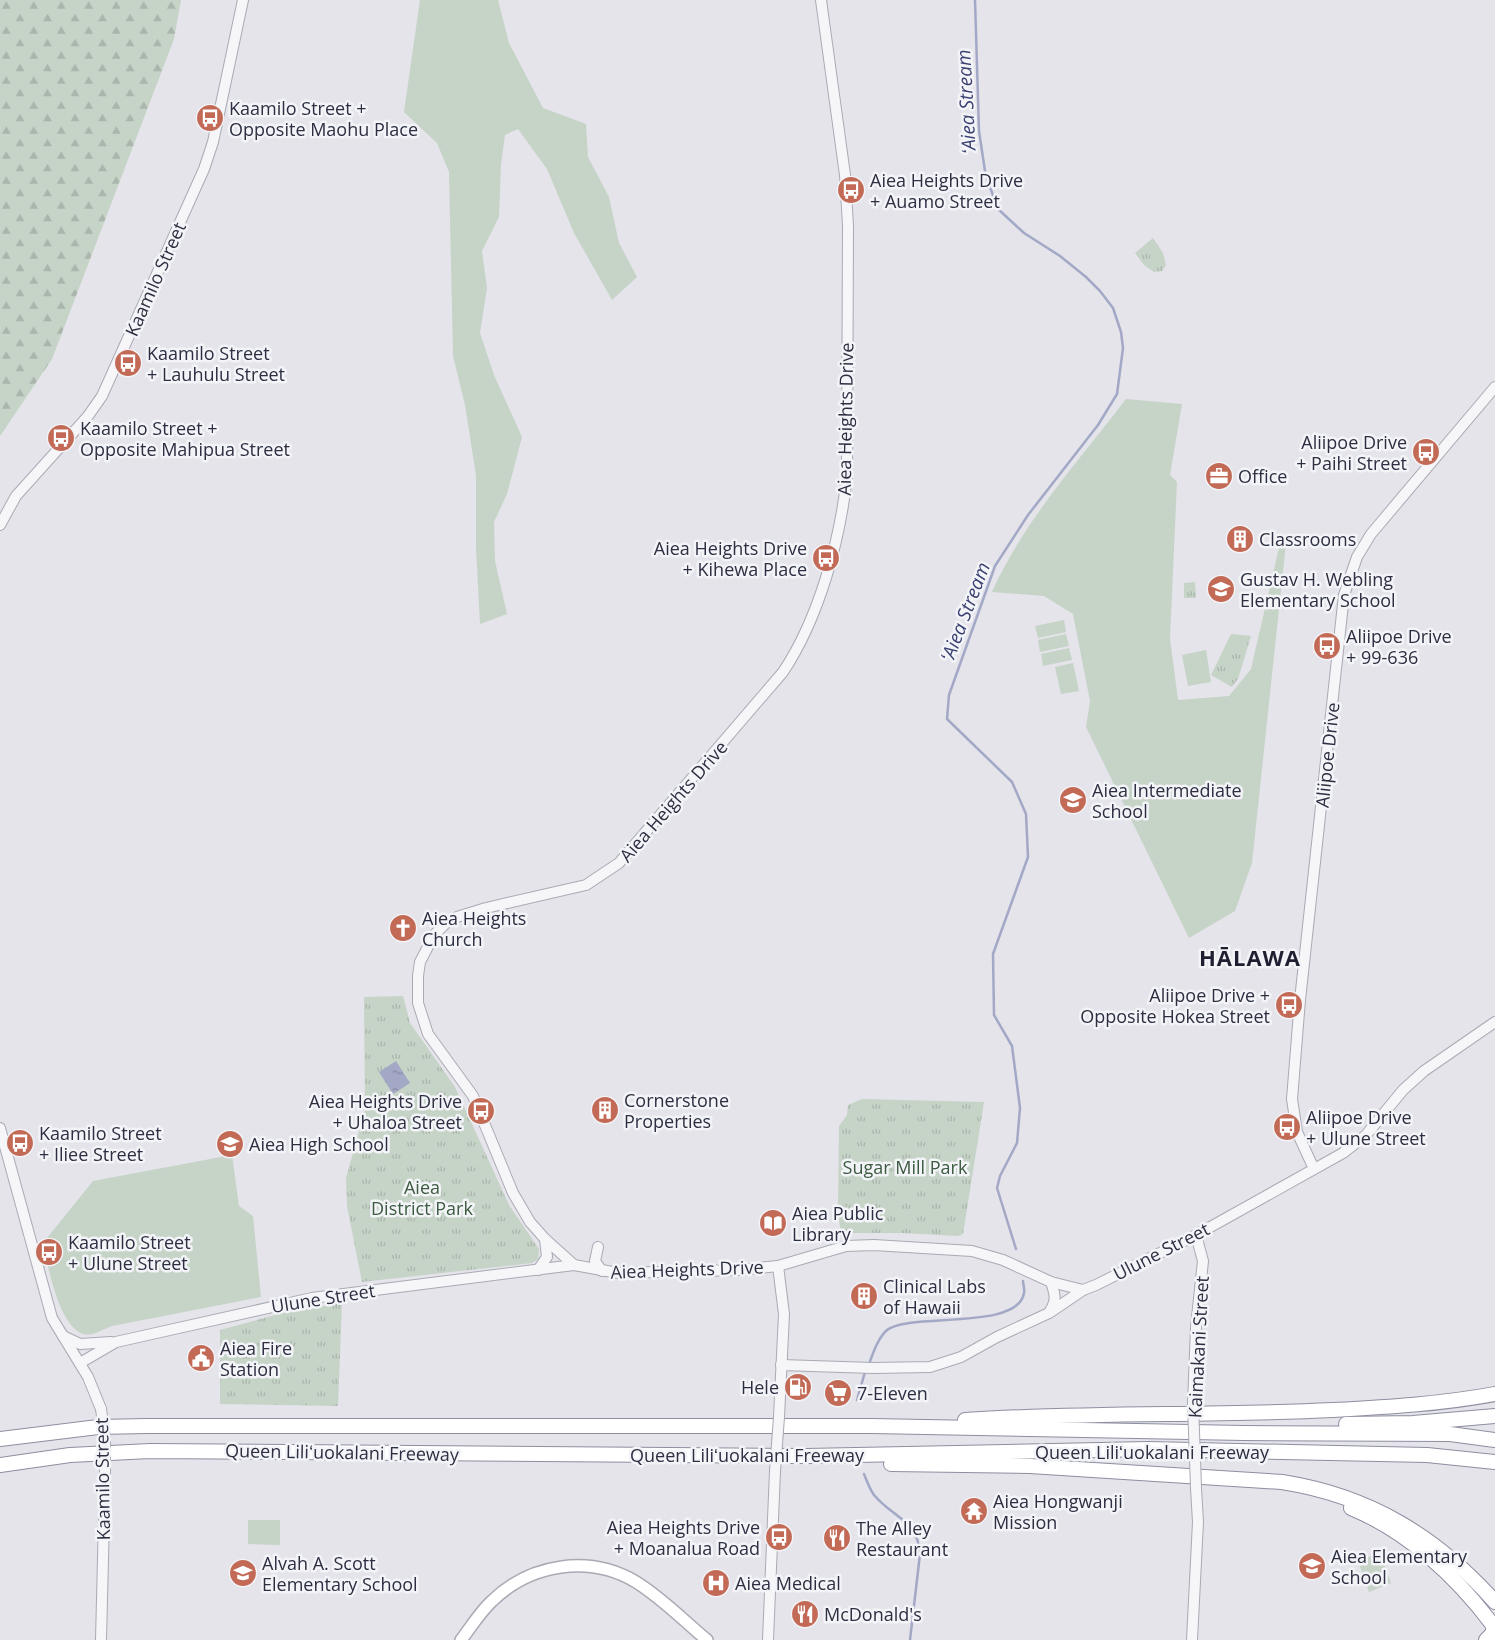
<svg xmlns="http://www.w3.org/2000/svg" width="1495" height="1640" viewBox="0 0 1495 1640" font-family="'Open Sans',sans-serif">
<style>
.grass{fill:#c6d3c7}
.forest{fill:url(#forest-firs)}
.park{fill:url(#park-tufts)}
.water{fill:url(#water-ripples)}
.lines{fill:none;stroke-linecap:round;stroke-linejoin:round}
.stream{stroke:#a3a8c6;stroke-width:2.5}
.tertiary-casing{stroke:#a9aab4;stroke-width:12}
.secondary-casing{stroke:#a9aab4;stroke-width:14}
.motorway-casing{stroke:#8d8ea0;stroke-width:16}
.tertiary{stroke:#f6f6f9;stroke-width:10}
.secondary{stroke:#fff;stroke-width:11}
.motorway{stroke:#fff;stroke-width:14}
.tertiary-bridge-casing{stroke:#a9aab4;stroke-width:12;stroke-linecap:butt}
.tertiary-bridge{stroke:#f6f6f9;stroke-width:10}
.labels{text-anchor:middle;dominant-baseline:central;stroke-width:5;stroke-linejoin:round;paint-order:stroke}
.poi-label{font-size:18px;fill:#2d2e41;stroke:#f3f4f8;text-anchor:start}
.street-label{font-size:18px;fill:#2d2e41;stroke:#f3f4f8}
.park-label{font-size:18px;fill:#3c5b40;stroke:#f3f4f8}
.water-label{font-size:19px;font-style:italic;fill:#3b4171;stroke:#f3f4f8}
.district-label{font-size:22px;font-weight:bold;letter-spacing:1px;fill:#1f1f32;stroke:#f3f4f8}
</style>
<defs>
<pattern id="forest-firs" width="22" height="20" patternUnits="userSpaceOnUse" patternTransform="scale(1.25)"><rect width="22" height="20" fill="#c6d3c7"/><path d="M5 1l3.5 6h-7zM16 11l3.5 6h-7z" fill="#aab5ac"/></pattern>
<pattern id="park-tufts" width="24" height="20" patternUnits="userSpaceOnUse" patternTransform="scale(1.25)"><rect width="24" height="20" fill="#c6d3c7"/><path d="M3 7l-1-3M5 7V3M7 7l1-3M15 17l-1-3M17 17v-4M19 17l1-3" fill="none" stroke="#aab5ac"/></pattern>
<pattern id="water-ripples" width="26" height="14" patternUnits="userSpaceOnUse" patternTransform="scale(1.25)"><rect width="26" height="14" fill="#a3a8c6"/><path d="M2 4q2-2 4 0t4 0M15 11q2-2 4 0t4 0" fill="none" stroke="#8589a2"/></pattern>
</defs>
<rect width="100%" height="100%" fill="#e4e4ea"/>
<g class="grass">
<path d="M420 0H498L509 43 543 108 586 124 588 157 609 197 619 243 637 277 612 300 574 233 547 169 518 129 505 135 501 164 499 217 482 251 487 288 480 333 494 375 522 437 507 494 494 522 495 561 507 614 480 624 476 548V475L465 405 453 356 449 172 437 143 404 112Z"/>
<path d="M1126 399 1182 404 1170 475 1177 482 1170 639 1178 700 1229 696 1251 669 1281 539 1286 543 1252 863 1235 911 1189 938 1086 727 1090 701 1073 614 1044 596 992 592C1024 520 1079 461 1126 399Z"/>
<path d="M1064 620 1066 632 1038 638 1035 626Z"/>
<path d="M1066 634 1069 646 1040 652 1038 640Z"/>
<path d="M1069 648 1072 660 1043 666 1041 654Z"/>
<path d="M1206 650 1211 682 1188 686 1182 655Z"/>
<path d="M1073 663 1079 691 1061 694 1055 667Z"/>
<path d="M232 1155 239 1206 253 1216 261 1297 112 1326C104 1329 91 1337 83 1334 58 1325 48 1265 43 1243L93 1181Z"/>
<path d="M248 1520H280V1545L248 1544Z"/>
<path d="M1380 1553 1391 1583 1369 1592 1358 1561Z"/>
</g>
<path class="forest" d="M0 0H181L174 39 52 359 0 436Z"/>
<g class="park">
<path d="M1153 238 1163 253 1166 265 1162 271 1154 272 1144 265 1135 253Z"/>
<path d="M1195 582 1196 598H1184V583Z"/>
<path d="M1231 634 1251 636 1238 679 1232 687 1211 675Z"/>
<path d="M403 996 410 1023 455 1087 509 1205 539 1249 538 1259 532 1263 362 1282 347 1206 346 1178 365 1110 364 997Z"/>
<path d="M862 1099 984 1102 963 1234 958 1236 902 1233H846L840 1228 838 1207 839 1126 847 1115 848 1105Z"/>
<path d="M342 1303 338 1406 220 1404V1330L286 1312Z"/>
</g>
<path class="water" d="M396 1061 410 1083 393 1094 379 1072Z"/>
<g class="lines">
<g class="stream">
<path d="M975 0 979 131 985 171 997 208 1024 233 1060 256 1086 277 1100 291 1113 308 1121 332 1123 348 1117 394 1098 425 1028 515 995 566 949 695 947 719 1012 782 1026 814 1028 857 993 954 994 1015 1012 1046 1020 1108 1017 1143 1000 1176 997 1188 1016 1249"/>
<path d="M869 1364C873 1353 878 1338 887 1330 910 1312 1018 1331 1024 1293 1025 1290 1023 1284 1023 1281"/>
<path d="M857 1400 865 1372"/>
<path d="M864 1474C867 1481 869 1488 874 1495 893 1518 918 1520 920 1554L910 1640"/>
</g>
<g class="tertiary-casing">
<g id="tertiary">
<path d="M821 0 845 175 848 226 847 476C840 541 819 618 783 672L619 863 586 885 486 908 457 917 447 922 434 935 420 962 418 976V1003L428 1034 473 1096 513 1193 530 1222 545 1239 574 1265 618 1273 739 1270 778 1266 846 1246 874 1245 972 1251 1003 1260 1051 1282 1083 1290"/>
<path d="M0 525 16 496 88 416 102 396 204 169 213 142 243 0"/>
<path d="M0 1128 52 1318 88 1377 101 1409"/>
<path d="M1314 1169 1297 1132 1292 1099 1300 1000 1344 595 1357 557 1371 534 1495 387"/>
<path d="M598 1247 595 1261 602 1271"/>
<path d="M778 1266 784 1314 779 1417"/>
<path d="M538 1270 547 1257 545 1239"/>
<path d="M1050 1311C1057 1300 1055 1294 1051 1282"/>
<path d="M63 1336 80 1344 111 1342"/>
<path d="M80 1363 116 1342 312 1298 574 1265"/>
<path d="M781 1365 873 1368 930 1367 961 1357 997 1337 1049 1313 1083 1290 1096 1285 1196 1235 1343 1153 1366 1135 1403 1090 1424 1071 1495 1022"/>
<path d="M1193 1404 1196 1327 1203 1261 1196 1235"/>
<path d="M101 1640 105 1478"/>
<path d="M768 1640 775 1471"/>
<path d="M1192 1640 1198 1522 1196 1488"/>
</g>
</g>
<g class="secondary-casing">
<path id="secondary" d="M461 1640C471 1627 480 1612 492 1601 530 1564 589 1554 636 1582 662 1598 684 1621 707 1640"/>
</g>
<g class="motorway-casing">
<g id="motorway">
<path d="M965 1420C1088 1412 1211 1416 1333 1410 1388 1407 1441 1404 1495 1394"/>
<path d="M1346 1424 1413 1423 1495 1416"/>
<path d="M0 1439 98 1427 146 1426H872L1244 1433 1450 1434 1495 1440"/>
<path d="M891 1464 1030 1466 1282 1482C1370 1496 1436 1536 1495 1602"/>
<path d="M0 1465 70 1455 150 1451 807 1456 1148 1449 1427 1455 1495 1462"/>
<path d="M1351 1508C1407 1531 1456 1576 1492 1624L1494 1632 1486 1640"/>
</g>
</g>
<use href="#tertiary" class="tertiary"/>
<use href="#secondary" class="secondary"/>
<use href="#motorway" class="motorway"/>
<g class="tertiary-bridge-casing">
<g id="tertiary-bridge">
<path d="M1193 1404 1196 1488"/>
<path d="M101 1409 105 1438V1478"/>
<path d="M775 1471 779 1417"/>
</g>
</g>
<use href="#tertiary-bridge" class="tertiary-bridge"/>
</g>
<defs>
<g id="bus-disc" transform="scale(1.4375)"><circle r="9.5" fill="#c26a56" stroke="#f3f4f8"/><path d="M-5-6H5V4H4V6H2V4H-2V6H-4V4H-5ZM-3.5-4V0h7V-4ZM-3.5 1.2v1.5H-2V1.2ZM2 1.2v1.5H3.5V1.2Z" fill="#fff"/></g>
<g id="office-disc" transform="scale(1.4375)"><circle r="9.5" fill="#c26a56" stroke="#f3f4f8"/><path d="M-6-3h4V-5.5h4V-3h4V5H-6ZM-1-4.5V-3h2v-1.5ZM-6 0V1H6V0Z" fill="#fff"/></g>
<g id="building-disc" transform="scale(1.4375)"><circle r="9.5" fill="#c26a56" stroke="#f3f4f8"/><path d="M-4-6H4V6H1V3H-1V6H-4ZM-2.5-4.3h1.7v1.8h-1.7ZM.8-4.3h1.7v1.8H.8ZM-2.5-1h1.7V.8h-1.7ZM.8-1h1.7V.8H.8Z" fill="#fff"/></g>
<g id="school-disc" transform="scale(1.4375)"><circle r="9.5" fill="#c26a56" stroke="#f3f4f8"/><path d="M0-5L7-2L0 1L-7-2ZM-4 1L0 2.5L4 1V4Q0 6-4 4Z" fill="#fff"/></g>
<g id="church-disc" transform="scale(1.4375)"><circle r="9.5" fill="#c26a56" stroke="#f3f4f8"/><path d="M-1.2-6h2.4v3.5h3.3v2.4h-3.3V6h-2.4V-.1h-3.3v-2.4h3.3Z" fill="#fff"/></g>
<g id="library-disc" transform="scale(1.4375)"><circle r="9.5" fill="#c26a56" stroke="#f3f4f8"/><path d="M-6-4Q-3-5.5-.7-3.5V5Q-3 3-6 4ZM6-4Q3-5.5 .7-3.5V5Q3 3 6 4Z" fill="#fff"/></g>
<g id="civic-disc" transform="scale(1.4375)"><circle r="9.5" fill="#c26a56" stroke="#f3f4f8"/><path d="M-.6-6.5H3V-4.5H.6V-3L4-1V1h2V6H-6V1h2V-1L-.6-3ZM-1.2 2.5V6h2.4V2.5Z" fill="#fff"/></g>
<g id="fuel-disc" transform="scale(1.4375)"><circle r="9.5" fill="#c26a56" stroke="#f3f4f8"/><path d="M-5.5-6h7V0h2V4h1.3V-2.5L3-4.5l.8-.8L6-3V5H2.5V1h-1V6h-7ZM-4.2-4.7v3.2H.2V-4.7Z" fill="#fff"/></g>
<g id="supermarket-disc" transform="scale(1.4375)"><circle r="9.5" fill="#c26a56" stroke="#f3f4f8"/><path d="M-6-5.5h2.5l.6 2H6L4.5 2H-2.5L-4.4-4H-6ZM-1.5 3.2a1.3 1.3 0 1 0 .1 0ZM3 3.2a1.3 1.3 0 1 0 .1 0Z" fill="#fff"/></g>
<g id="temple-disc" transform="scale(1.4375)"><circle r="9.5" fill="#c26a56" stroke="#f3f4f8"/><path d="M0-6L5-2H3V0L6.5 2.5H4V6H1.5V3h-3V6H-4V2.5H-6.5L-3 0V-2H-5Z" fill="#fff"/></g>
<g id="restaurant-disc" transform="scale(1.4375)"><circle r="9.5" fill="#c26a56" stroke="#f3f4f8"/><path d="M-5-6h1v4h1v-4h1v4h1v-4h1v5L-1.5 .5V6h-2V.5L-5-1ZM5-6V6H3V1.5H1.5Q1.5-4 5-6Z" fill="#fff"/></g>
<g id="hospital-disc" transform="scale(1.4375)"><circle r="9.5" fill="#c26a56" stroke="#f3f4f8"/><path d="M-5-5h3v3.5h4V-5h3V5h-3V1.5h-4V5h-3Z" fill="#fff"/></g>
</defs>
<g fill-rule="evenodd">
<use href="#bus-disc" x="210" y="118"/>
<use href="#bus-disc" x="851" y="190"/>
<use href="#bus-disc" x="128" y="363"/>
<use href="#bus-disc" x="61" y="438"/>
<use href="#bus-disc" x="1426" y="452"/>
<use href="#office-disc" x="1219" y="476"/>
<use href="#building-disc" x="1240" y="539"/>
<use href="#bus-disc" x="826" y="558"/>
<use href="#school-disc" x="1221" y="589"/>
<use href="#bus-disc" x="1327" y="646"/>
<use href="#school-disc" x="1073" y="800"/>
<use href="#church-disc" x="403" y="928"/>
<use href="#bus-disc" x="1289" y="1005"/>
<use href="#building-disc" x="605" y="1110"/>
<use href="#bus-disc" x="481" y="1111"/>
<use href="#bus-disc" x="1287" y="1127"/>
<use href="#bus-disc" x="20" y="1143"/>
<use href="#school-disc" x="230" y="1144"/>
<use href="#library-disc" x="773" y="1223"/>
<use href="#bus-disc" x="49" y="1252"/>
<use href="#building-disc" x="864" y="1296"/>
<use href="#civic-disc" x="201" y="1358"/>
<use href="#fuel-disc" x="798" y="1387"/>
<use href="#supermarket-disc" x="838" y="1393"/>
<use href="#temple-disc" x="974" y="1511"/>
<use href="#bus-disc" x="779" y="1537"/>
<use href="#restaurant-disc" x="837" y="1538"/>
<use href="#school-disc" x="1312" y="1566"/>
<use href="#school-disc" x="243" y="1573"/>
<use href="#hospital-disc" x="716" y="1583"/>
<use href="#restaurant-disc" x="805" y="1614"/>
</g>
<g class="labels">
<g class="poi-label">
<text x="229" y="108">Kaamilo Street +<tspan x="229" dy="21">Opposite Maohu Place</tspan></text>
<text x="870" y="180">Aiea Heights Drive<tspan x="870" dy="21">+ Auamo Street</tspan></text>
<text x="147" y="353">Kaamilo Street<tspan x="147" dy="21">+ Lauhulu Street</tspan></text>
<text x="80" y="428">Kaamilo Street +<tspan x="80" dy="21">Opposite Mahipua Street</tspan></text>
<text x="1407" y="442" text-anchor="end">Aliipoe Drive<tspan x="1407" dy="21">+ Paihi Street</tspan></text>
<text x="1238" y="476">Office</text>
<text x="1259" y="539">Classrooms</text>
<text x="807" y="548" text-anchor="end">Aiea Heights Drive<tspan x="807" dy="21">+ Kihewa Place</tspan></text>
<text x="1240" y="579">Gustav H. Webling<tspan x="1240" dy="21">Elementary School</tspan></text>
<text x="1346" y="636">Aliipoe Drive<tspan x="1346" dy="21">+ 99-636</tspan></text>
<text x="1092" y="790">Aiea Intermediate<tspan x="1092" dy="21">School</tspan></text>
<text x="422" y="918">Aiea Heights<tspan x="422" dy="21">Church</tspan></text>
<text x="1270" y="995" text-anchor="end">Aliipoe Drive +<tspan x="1270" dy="21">Opposite Hokea Street</tspan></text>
<text x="624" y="1100">Cornerstone<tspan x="624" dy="21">Properties</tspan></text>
<text x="462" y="1101" text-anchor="end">Aiea Heights Drive<tspan x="462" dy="21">+ Uhaloa Street</tspan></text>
<text x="1306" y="1117">Aliipoe Drive<tspan x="1306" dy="21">+ Ulune Street</tspan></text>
<text x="39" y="1133">Kaamilo Street<tspan x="39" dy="21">+ Iliee Street</tspan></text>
<text x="249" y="1144">Aiea High School</text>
<text x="792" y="1213">Aiea Public<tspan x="792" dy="21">Library</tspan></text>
<text x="68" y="1242">Kaamilo Street<tspan x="68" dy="21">+ Ulune Street</tspan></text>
<text x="883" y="1286">Clinical Labs<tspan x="883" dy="21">of Hawaii</tspan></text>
<text x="220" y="1348">Aiea Fire<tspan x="220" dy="21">Station</tspan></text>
<text x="779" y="1387" text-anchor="end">Hele</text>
<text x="857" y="1393">7-Eleven</text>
<text x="993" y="1501">Aiea Hongwanji<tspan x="993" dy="21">Mission</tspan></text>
<text x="760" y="1527" text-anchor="end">Aiea Heights Drive<tspan x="760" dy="21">+ Moanalua Road</tspan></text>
<text x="856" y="1528">The Alley<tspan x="856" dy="21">Restaurant</tspan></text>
<text x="1331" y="1556">Aiea Elementary<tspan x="1331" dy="21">School</tspan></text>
<text x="262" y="1563">Alvah A. Scott<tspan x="262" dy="21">Elementary School</tspan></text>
<text x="735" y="1583">Aiea Medical</text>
<text x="824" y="1614">McDonald's</text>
</g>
<g class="street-label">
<text transform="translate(155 279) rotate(-66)">Kaamilo Street</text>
<text transform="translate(845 419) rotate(-89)">Aiea Heights Drive</text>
<text transform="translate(1327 755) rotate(-84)">Aliipoe Drive</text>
<text transform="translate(673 801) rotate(-49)">Aiea Heights Drive</text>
<text transform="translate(1161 1251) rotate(-27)">Ulune Street</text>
<text transform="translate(687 1269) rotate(-2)">Aiea Heights Drive</text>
<text transform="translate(323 1298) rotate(-9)">Ulune Street</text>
<text transform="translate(1198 1347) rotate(-87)">Kaimakani Street</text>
<text transform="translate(342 1452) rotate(1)">Queen Liliʻuokalani Freeway</text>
<text x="1152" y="1452">Queen Liliʻuokalani Freeway</text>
<text x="747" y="1455">Queen Liliʻuokalani Freeway</text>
<text transform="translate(102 1479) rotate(-91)">Kaamilo Street</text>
</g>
<g class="park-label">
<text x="905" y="1167">Sugar Mill Park</text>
<text x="422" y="1187">Aiea<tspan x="422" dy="21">District Park</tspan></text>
</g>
<g class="water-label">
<text transform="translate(966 102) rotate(-93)">ʻAiea Stream</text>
<text transform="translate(965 612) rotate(-69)">ʻAiea Stream</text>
</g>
<g class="district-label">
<text x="1250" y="957">HĀLAWA</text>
</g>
</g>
</svg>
